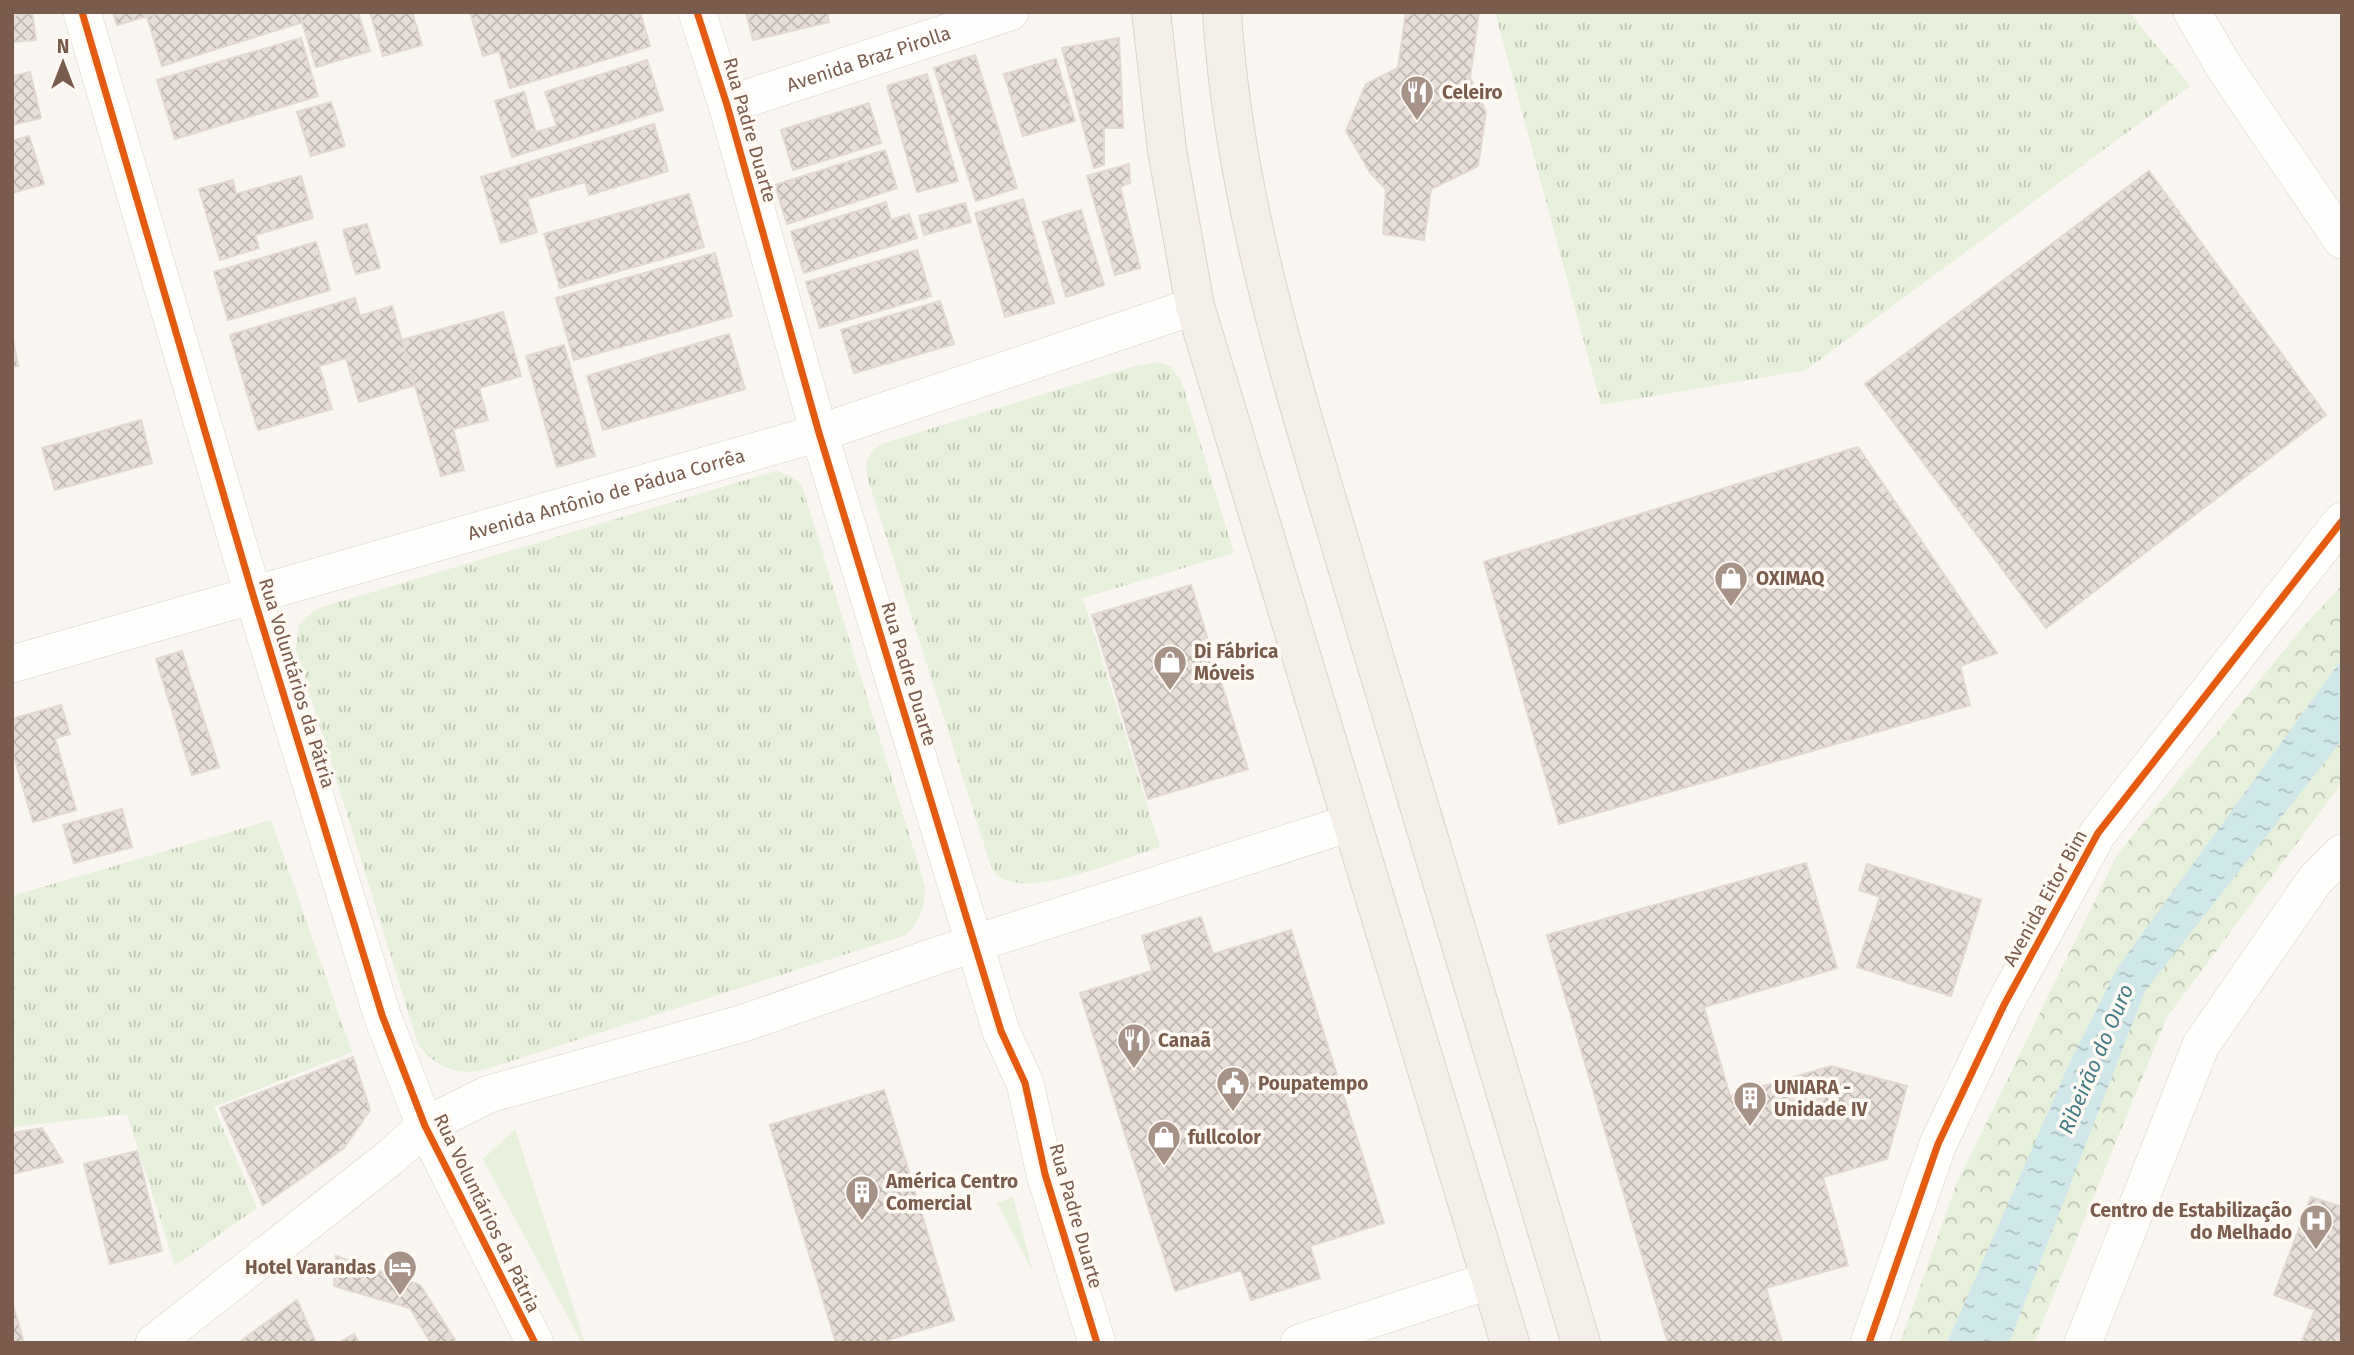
<svg xmlns="http://www.w3.org/2000/svg" width="2354" height="1355" viewBox="0 0 2354 1355" font-family="'Fira Sans',sans-serif">
<style>
.grass{fill:url(#grass-tufts)}
.forest{fill:url(#forest-crowns)}
.garden{fill:#e7f0db}
.water{fill:url(#water-ripples)}
.building{fill:url(#building-cross-hatch);stroke:#e2d8d2;stroke-width:2}
.lines{fill:none;stroke-linecap:round;stroke-linejoin:round}
.street-casing{stroke:#d7d1cb;stroke-width:38}
.primary-casing{stroke:#dad1cc;stroke-width:40}
.street{stroke:#fefefd;stroke-width:37}
.primary{stroke:#f3eee8;stroke-width:38}
.cycleway-casing{stroke:#fffaf3;stroke-width:11}
.cycleway{stroke:#e8590c;stroke-width:7}
.labels{text-anchor:middle;dominant-baseline:central;stroke-width:7;stroke-linejoin:round;paint-order:stroke}
.street-label{font-size:19px;fill:#7a5c4d;stroke:#fffaf3}
.poi-label{font-size:19px;font-weight:bold;fill:#7a5c4d;stroke:#fffaf3;text-anchor:start}
.water-label{font-size:21px;font-style:italic;fill:#437c86;stroke:#fffaf3}
</style>
<defs>
<pattern id="grass-tufts" width="24" height="20" patternUnits="userSpaceOnUse" patternTransform="scale(1.75)"><rect width="24" height="20" fill="#e7f0db"/><path d="M3 7l-1-3M5 7V3M7 7l1-3M15 17l-1-3M17 17v-4M19 17l1-3" fill="none" stroke="#c0c6b4"/></pattern>
<pattern id="forest-crowns" width="20" height="18" patternUnits="userSpaceOnUse" patternTransform="scale(1.75)"><rect width="20" height="18" fill="#e7f0db"/><path d="M2 6a3 3 0 1 1 6 0M12 15a3 3 0 1 1 6 0" fill="none" stroke="#c0c6b4"/></pattern>
<pattern id="water-ripples" width="26" height="14" patternUnits="userSpaceOnUse" patternTransform="scale(1.75)"><rect width="26" height="14" fill="#d0e8ea"/><path d="M2 4q2-2 4 0t4 0M15 11q2-2 4 0t4 0" fill="none" stroke="#aebfc0"/></pattern>
<pattern id="building-cross-hatch" width="8" height="8" patternUnits="userSpaceOnUse" patternTransform="scale(1.75)"><rect width="8" height="8" fill="#e6ded7"/><path d="M0 0l8 8M0 8l8-8" fill="none" stroke="#bfb7b1"/></pattern>
</defs>
<rect width="100%" height="100%" fill="#f9f5f0"/>
<g class="grass">
<path d="M1495 12H2129L2190 86 1806 370 1601 405Z"/>
<path d="M1157 362 1170 366 1181 380 1234 553 1083 598 1160 847C1121 859 1047 892 1008 881 998 878 994 871 990 863L867 476C865 460 868 454 881 444L1132 367Z"/>
<path d="M776 471 791 476 802 486 925 886C925 906 920 921 906 935L483 1070C457 1076 433 1066 418 1044L296 649 299 625 316 609Z"/>
<path d="M271 820 352 1052 214 1107 257 1208 175 1266 127 1114 12 1127V896Z"/>
</g>
<path class="forest" d="M2342 585V783L2167 1017 2034 1343H1900L1956 1185 2117 855 2303 627Z"/>
<g class="garden">
<path d="M515 1129 585 1343H582L483 1159Z"/>
<path d="M1013 1197 1033 1272 997 1203Z"/>
</g>
<path class="water" d="M2342 659V740L2145 991 2009 1343H1947L2070 1062 2118 967Z"/>
<g class="building">
<path d="M113 12H162L117 25Z"/>
<path d="M162 12H299L303 22 162 66 147 17Z"/>
<path d="M299 12H358L370 51 316 67Z"/>
<path d="M370 12H412L422 45 383 56Z"/>
<path d="M470 12H640L650 46 510 88 499 51 483 56Z"/>
<path d="M746 12H827L829 22 753 40Z"/>
<path d="M1406 12H1479L1470 78 1486 112 1478 166 1431 189 1424 240 1383 234 1386 189 1371 174 1346 131 1366 84 1398 68Z"/>
<path d="M32 13 36 40 12 42V16Z"/>
<path d="M301 38 318 96 175 139 157 80Z"/>
<path d="M1119 38 1123 128H1104V165L1094 168 1062 48Z"/>
<path d="M975 55 1017 188 976 201 934 68Z"/>
<path d="M1056 59 1075 121 1023 136 1004 74Z"/>
<path d="M647 60 663 110 512 157 495 101 524 92 536 132 557 126 545 92Z"/>
<path d="M30 72 41 118 12 125V76Z"/>
<path d="M927 74 958 181 917 192 887 86Z"/>
<path d="M331 102 345 146 311 156 297 112Z"/>
<path d="M869 103 881 143 793 170 781 130Z"/>
<path d="M654 124 668 171 589 195 585 182 527 199 537 232 501 243 481 177Z"/>
<path d="M29 136 44 184 12 193V141Z"/>
<path d="M885 150 897 188 787 224 775 185Z"/>
<path d="M1129 164 1130 183 1120 187 1140 268 1115 275 1087 176Z"/>
<path d="M2149 171 2326 415 2046 628 1865 384Z"/>
<path d="M301 176 313 218 255 235 259 248 220 260 199 189 233 180 236 194Z"/>
<path d="M689 194 704 247 560 288 544 234Z"/>
<path d="M1023 199 1054 303 1005 317 975 213Z"/>
<path d="M886 202 891 220 909 214 917 238 804 273 791 232Z"/>
<path d="M965 203 971 222 924 235 919 216Z"/>
<path d="M1081 210 1104 285 1066 297 1043 222Z"/>
<path d="M367 224 380 268 356 274 343 230Z"/>
<path d="M316 242 330 290 228 320 214 272Z"/>
<path d="M917 250 931 296 820 328 806 282Z"/>
<path d="M715 253 732 316 574 360 556 298Z"/>
<path d="M355 298 360 316 392 306 415 385 359 402 346 358 319 366 332 409 258 430 230 335Z"/>
<path d="M940 301 954 344 854 373 841 330Z"/>
<path d="M503 312 521 376 479 388 488 420 453 429 464 470 441 476 402 340Z"/>
<path d="M12 334 18 366 12 367Z"/>
<path d="M729 334 745 389 603 430 587 376Z"/>
<path d="M564 345 595 456 557 467 526 356Z"/>
<path d="M141 420 152 463 55 490 42 448Z"/>
<path d="M1858 447 1997 653 1960 666 1970 705 1559 824 1484 562Z"/>
<path d="M1191 585 1248 769 1148 799 1092 615Z"/>
<path d="M182 651 219 767 192 775 156 659Z"/>
<path d="M61 705 70 734 55 738 76 810 33 822 12 749V719Z"/>
<path d="M122 809 132 847 74 863 63 825Z"/>
<path d="M1806 863 1837 968 1704 1007 1730 1096 1831 1066 1907 1086 1887 1159 1823 1177 1848 1265 1766 1288 1782 1343H1668L1547 935Z"/>
<path d="M1867 864 1981 900 1951 996 1857 967 1880 897 1859 890Z"/>
<path d="M1201 917 1213 954 1291 930 1384 1223 1310 1246 1320 1278 1251 1300 1241 1270 1175 1291 1080 993 1152 971 1142 936Z"/>
<path d="M353 1057 370 1110 344 1148 263 1205 220 1108Z"/>
<path d="M884 1090 954 1320 878 1343H836L770 1125Z"/>
<path d="M42 1128 63 1162 12 1174V1133Z"/>
<path d="M137 1151 162 1251 110 1264 84 1164Z"/>
<path d="M2311 1197 2342 1207V1343H2301L2315 1310 2274 1295Z"/>
<path d="M336 1256 420 1285 457 1343H431L410 1308 334 1286Z"/>
<path d="M297 1300 316 1343H238Z"/>
<path d="M12 1301 24 1343H12Z"/>
<path d="M354 1334 359 1343H339Z"/>
</g>
<g class="lines">
<g class="street-casing">
<g id="street">
<path d="M82 12 253 595 382 1015 425 1126 535 1343"/>
<path d="M697 12 727 105 819 433 1001 1031 1025 1083 1045 1174 1097 1343"/>
<path d="M2192 12 2226 70 2342 240"/>
<path id="s1" d="M727 105 1010 12"/>
<path id="s2" d="M12 664 819 433 1195 306"/>
<path d="M154 1343 392 1156 425 1126 489 1094 744 1023 939 955 1350 823"/>
<path d="M1299 1343 1491 1280"/>
<path d="M1869 1343 1938 1144 2004 1005 2098 833 2342 521"/>
<path d="M2083 1343 2201 1045 2315 880 2342 853"/>
</g>
</g>
<g class="primary-casing">
<g id="primary">
<path d="M1151 12 1167 150 1195 306 1510 1343"/>
<path d="M1222 12C1234 210 1299 404 1355 593 1429 843 1505 1093 1581 1343"/>
</g>
</g>
<use href="#street" class="street"/>
<use href="#primary" class="primary"/>
<g class="cycleway-casing">
<g id="cycleway">
<path d="M82 12 253 595 382 1015 425 1126 535 1343"/>
<path d="M697 12 727 105 819 433 1001 1031 1025 1083 1045 1174 1097 1343"/>
<path d="M1869 1343 1938 1144 2004 1005 2098 833 2342 521"/>
</g>
</g>
<use href="#cycleway" class="cycleway"/>
</g>
<defs>
<g id="restaurant-pin" transform="scale(1.75)"><path d="M0 17L-7.5 6A9.5 9.5 0 1 1 7.5 6Z" fill="#a69286" stroke="#fffaf3"/><path d="M-5-6h1v4h1v-4h1v4h1v-4h1v5L-1.5 .5V6h-2V.5L-5-1ZM5-6V6H3V1.5H1.5Q1.5-4 5-6Z" fill="#fff"/></g>
<g id="shop-pin" transform="scale(1.75)"><path d="M0 17L-7.5 6A9.5 9.5 0 1 1 7.5 6Z" fill="#a69286" stroke="#fffaf3"/><path d="M-5-2.5h2.3a2.7 3.5 0 0 1 5.4 0H5L5.5 6h-11ZM-1.5-2.5h3a1.5 2.3 0 0 0-3 0Z" fill="#fff"/></g>
<g id="civic-pin" transform="scale(1.75)"><path d="M0 17L-7.5 6A9.5 9.5 0 1 1 7.5 6Z" fill="#a69286" stroke="#fffaf3"/><path d="M-.6-6.5H3V-4.5H.6V-3L4-1V1h2V6H-6V1h2V-1L-.6-3ZM-1.2 2.5V6h2.4V2.5Z" fill="#fff"/></g>
<g id="building-pin" transform="scale(1.75)"><path d="M0 17L-7.5 6A9.5 9.5 0 1 1 7.5 6Z" fill="#a69286" stroke="#fffaf3"/><path d="M-4-6H4V6H1V3H-1V6H-4ZM-2.5-4.3h1.7v1.8h-1.7ZM.8-4.3h1.7v1.8H.8ZM-2.5-1h1.7V.8h-1.7ZM.8-1h1.7V.8H.8Z" fill="#fff"/></g>
<g id="hospital-pin" transform="scale(1.75)"><path d="M0 17L-7.5 6A9.5 9.5 0 1 1 7.5 6Z" fill="#a69286" stroke="#fffaf3"/><path d="M-5-5h3v3.5h4V-5h3V5h-3V1.5h-4V5h-3Z" fill="#fff"/></g>
<g id="hotel-pin" transform="scale(1.75)"><path d="M0 17L-7.5 6A9.5 9.5 0 1 1 7.5 6Z" fill="#a69286" stroke="#fffaf3"/><path d="M-6-4.5h1.5V1H6V5H4.5V3h-9V5H-6ZM-4 0a1.8 1.8 0 1 1 3.6 0ZM.5 0V-2.5h3Q6-2.5 6 0Z" fill="#fff"/></g>
</defs>
<g fill-rule="evenodd">
<use href="#restaurant-pin" x="1417" y="92"/>
<use href="#shop-pin" x="1731" y="578"/>
<use href="#shop-pin" x="1170" y="662"/>
<use href="#restaurant-pin" x="1134" y="1040"/>
<use href="#civic-pin" x="1233" y="1083"/>
<use href="#building-pin" x="1750" y="1098"/>
<use href="#shop-pin" x="1164" y="1137"/>
<use href="#building-pin" x="862" y="1192"/>
<use href="#hospital-pin" x="2316" y="1221"/>
<use href="#hotel-pin" x="400" y="1267"/>
</g>
<g class="labels">
<g class="street-label">
<text stroke="none"><textPath href="#s1" startOffset="149">Avenida Braz Pirolla</textPath></text>
<text transform="translate(750 130) rotate(74)">Rua Padre Duarte</text>
<text stroke="none"><textPath href="#s2" startOffset="618">Avenida Antônio de Pádua Corrêa</textPath></text>
<text transform="translate(909 674) rotate(73)">Rua Padre Duarte</text>
<text transform="translate(297 683) rotate(73)">Rua Voluntários da Pátria</text>
<text transform="translate(2045 898) rotate(-61)">Avenida Eitor Bim</text>
<text transform="translate(487 1213) rotate(64)">Rua Voluntários da Pátria</text>
<text transform="translate(1076 1216) rotate(74)">Rua Padre Duarte</text>
</g>
<g class="poi-label">
<text x="1442" y="92">Celeiro</text>
<text x="1756" y="578">OXIMAQ</text>
<text x="1194" y="651">Di Fábrica<tspan x="1194" dy="22">Móveis</tspan></text>
<text x="1158" y="1040">Canaã</text>
<text x="1258" y="1083">Poupatempo</text>
<text x="1774" y="1087">UNIARA -<tspan x="1774" dy="22">Unidade IV</tspan></text>
<text x="1188" y="1137">fullcolor</text>
<text x="886" y="1181">América Centro<tspan x="886" dy="22">Comercial</tspan></text>
<text x="2292" y="1210" text-anchor="end">Centro de Estabilização<tspan x="2292" dy="22">do Melhado</tspan></text>
<text x="376" y="1267" text-anchor="end">Hotel Varandas</text>
</g>
<g class="water-label">
<text transform="translate(2096 1059) rotate(-67)">Ribeirão do Ouro</text>
</g>
</g>
<rect width="2354" height="1355" fill="none" stroke="#7a5c4d" stroke-width="28"/>
<g transform="translate(63 63)" stroke="#fffaf3" stroke-width="5" paint-order="stroke">
<path d="M0-5L12 26L0 18L-12 26Z" fill="#7a5c4d"/>
<text y="-10" font-size="19" font-weight="bold" text-anchor="middle" fill="#7a5c4d">N</text>
</g>
</svg>
